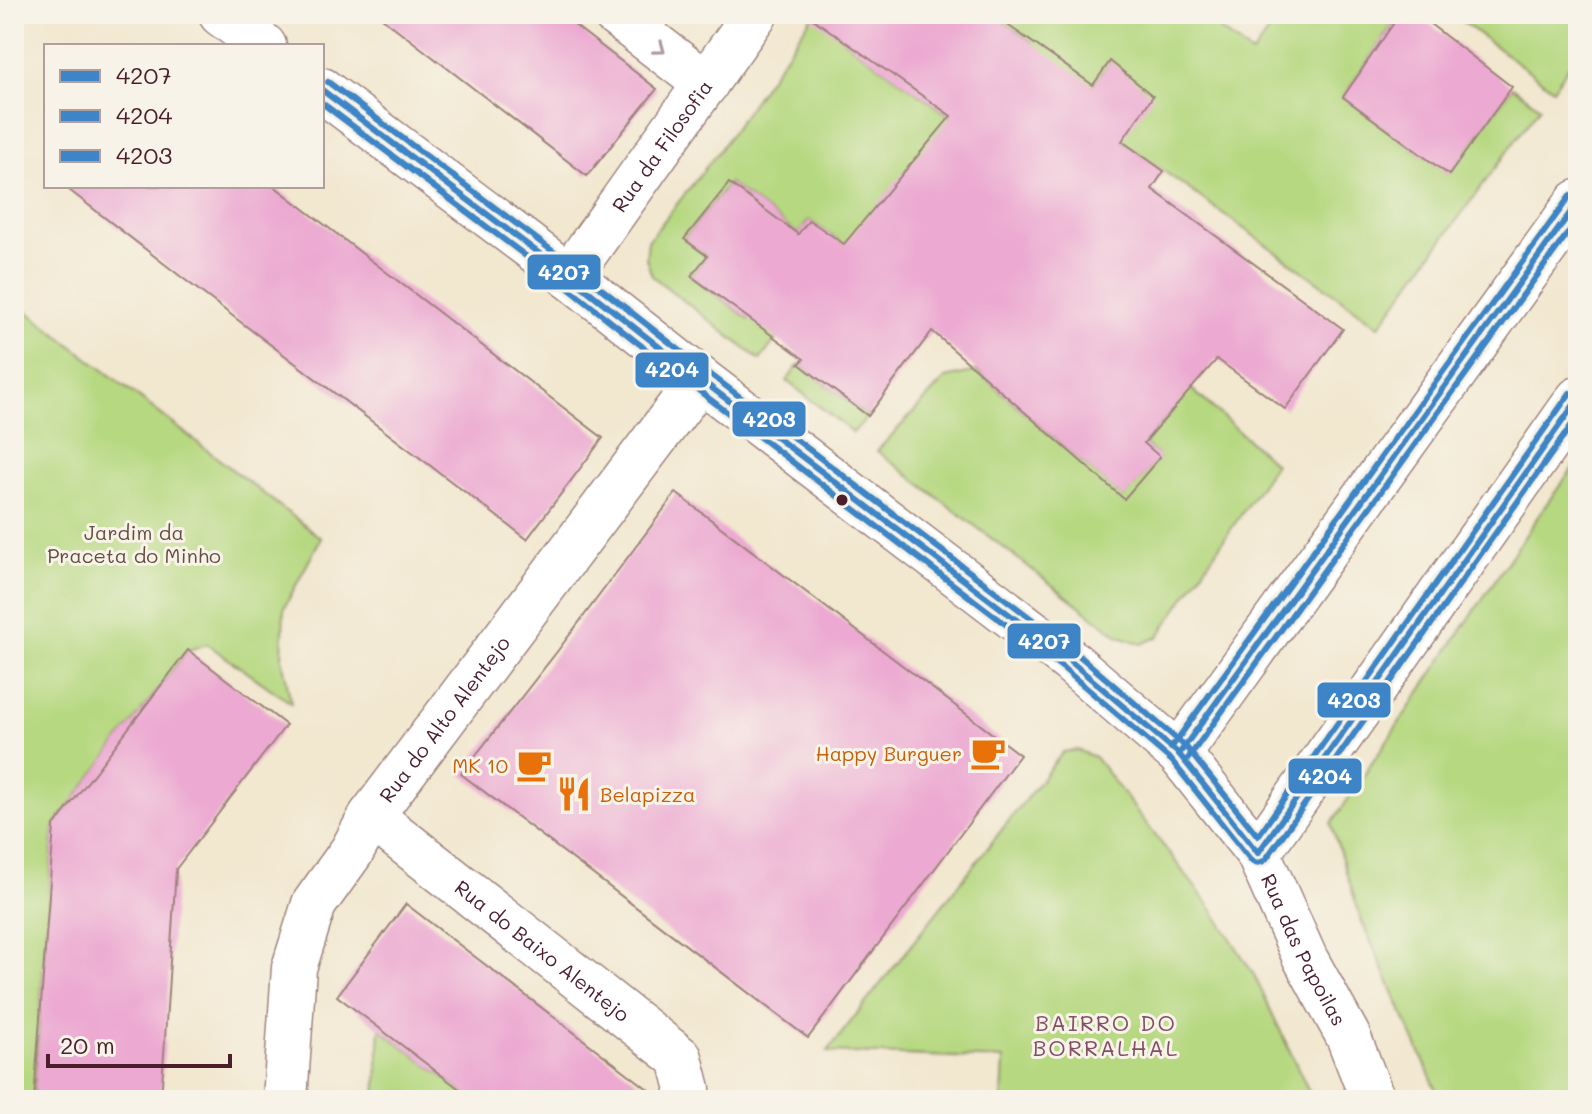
<svg xmlns="http://www.w3.org/2000/svg" width="1592" height="1114" viewBox="0 0 1592 1114" font-family="Mali,sans-serif">
<style>
.green{fill:#b6d880;stroke:#807c56;stroke-width:2}
.building{fill:#eca9d1}
.lines{fill:none;stroke-linecap:round;stroke-linejoin:round}
.street-casing{stroke:#9e837d;stroke-width:47}
.street{stroke:#fff;stroke-width:44}
.bus-1-casing{stroke:#f7f3e8;stroke-width:12}
.bus-2-casing{stroke:#f7f3e8;stroke-width:12}
.bus-3-casing{stroke:#f7f3e8;stroke-width:12}
.bus-1{stroke:#3d85c6;stroke-width:6}
.bus-2{stroke:#3d85c6;stroke-width:6}
.bus-3{stroke:#3d85c6;stroke-width:6}
.oneway{stroke:#ae9aa0}
.bus-dot{fill:#4a1f2b;stroke:#f7f3e8;stroke-width:3}
.labels{text-anchor:middle;dominant-baseline:central;stroke-width:6;stroke-linejoin:round;paint-order:stroke}
.street-label{font-size:20px;fill:#4a1f2b;stroke:#f7f3e8}
.park-label{font-size:20px;fill:#654d40;stroke:#f7f3e8}
.food-label{font-size:20px;fill:#c56008;stroke:#f7f3e8;text-anchor:end}
.neighbourhood-label{font-size:22px;letter-spacing:2px;fill:#834f65;stroke:#f7f3e8}
.line-badge{stroke:#f7f3e8;stroke-width:3}
.badge-label{font-size:22px;text-anchor:middle;font-weight:bold;fill:#fff}
</style>
<rect width="100%" height="100%" fill="#f7f3e8"/>
<filter id="ink" filterUnits="userSpaceOnUse"><feTurbulence type="fractalNoise" baseFrequency=".0125" numOctaves="2"/><feDisplacementMap in="SourceGraphic" scale="16" xChannelSelector="R" yChannelSelector="G"/><feConvolveMatrix kernelMatrix="1 2 1 2 8 2 1 2 1" color-interpolation-filters="sRGB"/></filter>
<filter id="wash" filterUnits="userSpaceOnUse"><feTurbulence type="fractalNoise" baseFrequency=".006" numOctaves="4" result="noise"/><feDisplacementMap in="SourceGraphic" scale="32" xChannelSelector="R" yChannelSelector="G"/><feGaussianBlur stdDeviation="1.8" result="paint"/><feColorMatrix in="noise" values="0 0 0 0 0 0 0 0 0 0 0 0 0 0 0 0 0 1.4 0 .05"/><feComposite in="paint" operator="in"/></filter>
<g filter="url(#wash)">
<rect width="100%" height="100%" fill="#f2e7cf"/>
<g class="green">
<path d="M814 14 846 42 970 130 848 247 809 220 798 234 729 183 684 239 707 256 691 276 749 319 787 270 812 292 760 360 652 276 646 258 648 241 718 152Z"/>
<path d="M992 14H1210L1207 20 1252 54 1274 25 1261 14H1400L1343 97 1449 174 1512 87 1540 107 1379 326 1122 141 1110 62 1056 136 1032 42Z"/>
<path d="M1452 14H1578V52L1553 89Z"/>
<path d="M14 301 321 538 284 608 282 658 291 703 207 644 188 650 54 826 34 1095 14 1096Z"/>
<path d="M1145 347 1275 464 1158 637 1142 644 1119 636 877 451 946 378 977 371 1124 498 1159 457 1145 443 1172 411 1124 370Z"/>
<path d="M799 364 868 416 853 433 787 381Z"/>
<path d="M1578 461V1100H1441L1362 922 1331 824 1545 506Z"/>
<path d="M1077 750 1095 757 1212 909 1254 975 1313 1100H1002L1004 1059 827 1052 1063 752Z"/>
<path d="M380 1029 474 1100H376Z"/>
</g>
<g id="blocks">
<g class="building">
<path d="M377 14H560L657 89 587 176Z"/>
<path d="M806 14H992L1093 85 1110 61 1153 96 1122 141 1164 171 1152 189 1343 329 1285 409 1217 359 1144 443 1160 457 1124 499 932 331 868 416 799 364 804 359 691 276 707 256 684 239 729 183 798 234 809 220 844 244 951 116Z"/>
<path d="M1400 14H1417L1512 87 1449 175 1343 97Z"/>
<path d="M64 186H274L603 438 527 539 180 276Z"/>
<path d="M676 493 1020 755 808 1038 461 774 556 653Z"/>
<path d="M188 650 286 725 176 869 161 1100H34L54 826Z"/>
<path d="M406 904 661 1099V1100H474L337 996Z"/>
</g>
</g>
</g>
<g filter="url(#ink)">
<use href="#blocks" fill-opacity="0" stroke="#9e837d" stroke-width="2"/>
<g class="lines">
<g class="street-casing">
<g id="street">
<path d="M221 14 264 46"/>
<path d="M615 14 706 84"/>
<path id="s1" d="M322 90 569 276 700 379 1069 660 1179 754 1258 853 1305 958 1348 1036 1373 1100"/>
<path id="s2" d="M569 276 755 14"/>
<path d="M1179 754 1578 202"/>
<path id="s3" d="M371 816 680 1058 688 1089 685 1100"/>
<path d="M1258 853 1578 399"/>
<path id="s4" d="M285 1100 294 968 314 904 352 851 371 816 700 379"/>
</g>
</g>
<use href="#street" class="street"/>
<g class="bus-1-casing">
<g id="bus-1">
<path d="M322 90 569 276 700 379 1069 660 1179 754 1258 853"/>
<path d="M1179 754 1578 202"/>
<path d="M1258 853 1578 399"/>
</g>
</g>
<g class="bus-2-casing">
<g id="bus-2">
<path d="M322 103 563 284 694 387 1063 668 1172 761 1250 859C1255 864 1261 864 1266 859L1578 416"/>
<path d="M1187 760 1578 219"/>
</g>
</g>
<g class="bus-3-casing">
<g id="bus-3">
<path d="M328 82 575 268 706 371 1075 652 1186 747 1258 836 1570 393"/>
<path d="M1171 748 1570 196"/>
</g>
</g>
<use href="#bus-1" class="bus-1"/>
<use href="#bus-2" class="bus-2"/>
<use href="#bus-3" class="bus-3"/>
</g>
<defs><path id="oneway-chevron" d="M-2-3.5L2.5 0L-2 3.5" fill="none" stroke-width="1.6" stroke-linecap="round" stroke-linejoin="round" transform="scale(2)"/></defs>
<use class="oneway" href="#oneway-chevron" transform="translate(660 49) rotate(37)"/>
</g>
<defs>
<g id="cafe-bare" transform="scale(2.76)"><path d="M-5.5-4.5H6V0H3Q3 3.5 0 3.5H-2.5Q-5.5 3.5-5.5 0ZM3-3.2v2h1.7v-2ZM-6 4.5H4V6H-6Z" fill="#e8710a" stroke="#f7f3e8" stroke-width="2.5" paint-order="stroke"/></g>
<g id="restaurant-bare" transform="scale(2.76)"><path d="M-5-6h1v4h1v-4h1v4h1v-4h1v5L-1.5 .5V6h-2V.5L-5-1ZM5-6V6H3V1.5H1.5Q1.5-4 5-6Z" fill="#e8710a" stroke="#f7f3e8" stroke-width="2.5" paint-order="stroke"/></g>
</defs>
<g fill-rule="evenodd">
<use href="#cafe-bare" x="988" y="753"/>
<use href="#cafe-bare" x="534" y="765"/>
<use href="#restaurant-bare" x="574" y="794"/>
</g>
<circle class="bus-dot" cx="842" cy="500" r="7"/>
<g class="labels">
<g class="street-label">
<text stroke="none"><textPath href="#s2" startOffset="160">Rua da Filosofia</textPath></text>
<text stroke="none"><textPath href="#s4" startOffset="426">Rua do Alto Alentejo</textPath></text>
<text stroke="none"><textPath href="#s1" startOffset="1318">Rua das Papoilas</textPath></text>
<text stroke="none"><textPath href="#s3" startOffset="218">Rua do Baixo Alentejo</textPath></text>
</g>
<g class="park-label">
<text x="134" y="532">Jardim da<tspan x="134" dy="23">Praceta do Minho</tspan></text>
</g>
<g class="food-label">
<text x="962" y="753">Happy Burguer</text>
<text x="508" y="765">MK 10</text>
<text x="600" y="794" text-anchor="start">Belapizza</text>
</g>
<g class="neighbourhood-label">
<text x="1106" y="1022">BAIRRO DO<tspan x="1106" dy="25">BORRALHAL</tspan></text>
</g>
</g>
<g class="line-badge">
<rect x="526" y="253" width="76" height="38" rx="8" fill="#3d85c6"/>
<rect x="634" y="351" width="76" height="38" rx="8" fill="#3d85c6"/>
<rect x="731" y="400" width="76" height="38" rx="8" fill="#3d85c6"/>
<rect x="1006" y="622" width="76" height="38" rx="8" fill="#3d85c6"/>
<rect x="1316" y="681" width="76" height="38" rx="8" fill="#3d85c6"/>
<rect x="1287" y="757" width="76" height="38" rx="8" fill="#3d85c6"/>
</g>
<g class="badge-label">
<text x="564" y="280">4207</text>
<text x="672" y="377">4204</text>
<text x="769" y="427">4203</text>
<text x="1044" y="649">4207</text>
<text x="1354" y="708">4203</text>
<text x="1325" y="784">4204</text>
</g>
<rect width="1592" height="1114" fill="none" stroke="#f7f3e8" stroke-width="48"/>
<rect x="44" y="44" width="280" height="144" fill="#f7f3e8" stroke="#b29e9c" stroke-width="2"/>
<rect x="60" y="70" width="40" height="12" fill="#3d85c6" stroke="#b29e9c" stroke-width="2"/>
<text x="116" y="84" font-size="24" fill="#4a1f2b">4207</text>
<rect x="60" y="110" width="40" height="12" fill="#3d85c6" stroke="#b29e9c" stroke-width="2"/>
<text x="116" y="124" font-size="24" fill="#4a1f2b">4204</text>
<rect x="60" y="150" width="40" height="12" fill="#3d85c6" stroke="#b29e9c" stroke-width="2"/>
<text x="116" y="164" font-size="24" fill="#4a1f2b">4203</text>
<path d="M48 1054v12h182v-12" fill="none" stroke="#4a1f2b" stroke-width="4"/>
<text x="60" y="1054" font-size="24" fill="#4a1f2b" stroke="#f7f3e8" stroke-width="6" paint-order="stroke">20 m</text>
</svg>
